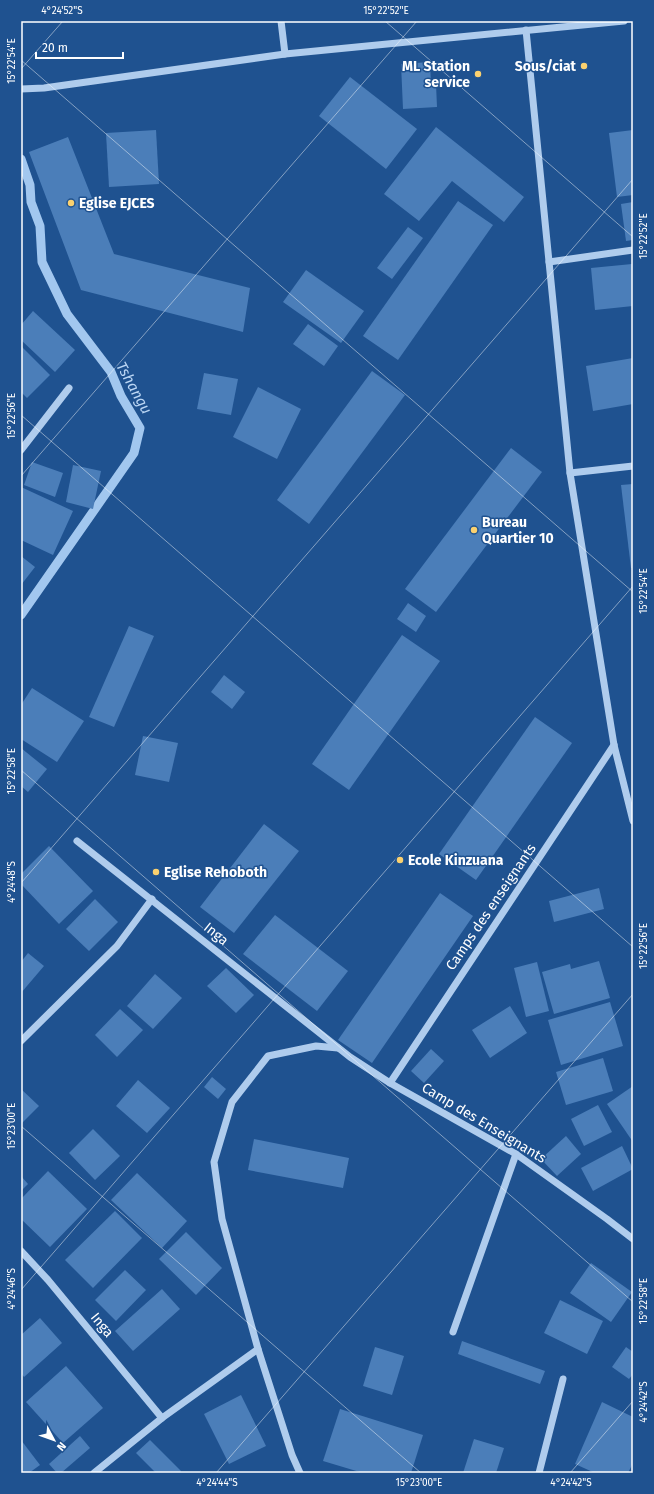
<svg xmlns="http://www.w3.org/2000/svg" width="654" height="1494" viewBox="0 0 654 1494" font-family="'Fira Sans',sans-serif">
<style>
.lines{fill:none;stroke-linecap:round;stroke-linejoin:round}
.stream{stroke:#a2c7ef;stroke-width:9}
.building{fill:#4b7eb9}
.minor{stroke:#afcced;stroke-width:7}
.ticks{fill:none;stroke:#fff;stroke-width:1;stroke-opacity:0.45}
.poi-dot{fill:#fbd16f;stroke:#1f5290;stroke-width:1.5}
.labels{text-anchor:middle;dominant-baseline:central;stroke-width:3;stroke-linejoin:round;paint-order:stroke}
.poi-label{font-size:14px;font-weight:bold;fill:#fff;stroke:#1f5290;text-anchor:start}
.street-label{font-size:14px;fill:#fff;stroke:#1f5290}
.water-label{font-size:15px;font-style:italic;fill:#bbd6f4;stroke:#1f5290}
.neatline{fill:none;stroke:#fff;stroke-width:1.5}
.ticks-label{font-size:10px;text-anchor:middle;fill:#fff}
</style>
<rect width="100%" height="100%" fill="#1f5290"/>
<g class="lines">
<path class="stream" d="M21 159 30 185 31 202 40 226 42 262 67 314 111 372 121 396 140 428 134 453 21 615"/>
</g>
<g class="building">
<path d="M430 62 431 85 436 84 437 107 403 109 401 64Z"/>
<path d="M350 77 417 129 386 169 319 116Z"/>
<path d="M436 127 524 197 504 222 452 181 419 221 384 194Z"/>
<path d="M156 130 159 184 109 187 106 133Z"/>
<path d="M633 130V195L617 197 609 133Z"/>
<path d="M68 137 114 254 250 288 243 332 81 290 29 152Z"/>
<path d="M458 201 493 225 398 360 363 336Z"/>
<path d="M633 202V240L626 241 621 204Z"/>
<path d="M408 227 423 238 392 279 377 268Z"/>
<path d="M632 264 633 306 595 310 591 268Z"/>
<path d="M306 270 364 311 341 343 283 302Z"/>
<path d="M33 311 75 350 55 372 21 340V325Z"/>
<path d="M308 324 338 346 324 366 293 344Z"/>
<path d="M21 346 50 375 27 398 21 392Z"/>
<path d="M633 358V404L593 411 586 366Z"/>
<path d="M372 371 405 395 309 524 277 500Z"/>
<path d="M204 373 238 379 231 415 197 409Z"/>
<path d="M258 387 301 409 277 459 233 437Z"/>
<path d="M511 448 542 472 436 612 405 589Z"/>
<path d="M32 462 63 473 55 497 24 485Z"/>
<path d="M73 465 101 471 93 509 66 502Z"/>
<path d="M633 484V568H631L621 485Z"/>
<path d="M21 487 73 511 53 555 21 540Z"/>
<path d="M21 556 35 567 21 585Z"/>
<path d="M408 603 426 616 416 632 397 619Z"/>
<path d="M129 626 154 636 114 727 89 717Z"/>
<path d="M402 635 440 661 349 790 312 764Z"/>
<path d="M224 675 245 692 232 709 211 692Z"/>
<path d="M32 688 84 721 57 762 21 739V705Z"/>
<path d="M535 717 572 743 476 880 439 854Z"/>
<path d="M143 736 178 743 169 782 135 775Z"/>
<path d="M21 748 47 769 28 792 21 786Z"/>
<path d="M264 824 299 851 234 933 200 907Z"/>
<path d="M49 846 93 891 59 924 21 884V874Z"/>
<path d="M599 888 604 909 554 922 549 901Z"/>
<path d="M440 893 473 916 372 1063 338 1040Z"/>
<path d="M95 899 118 922 89 951 66 929Z"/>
<path d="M275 915 348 971 317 1011 243 954Z"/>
<path d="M28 953 44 966 21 993V962Z"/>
<path d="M599 961 610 998 554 1014 542 972 570 964 571 969Z"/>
<path d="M537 962 549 1011 526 1017 514 968Z"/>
<path d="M226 968 254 995 236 1013 207 986Z"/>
<path d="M155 974 182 998 153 1029 127 1006Z"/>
<path d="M610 1002 623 1046 561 1065 548 1020Z"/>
<path d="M510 1006 527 1033 490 1058 472 1030Z"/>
<path d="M120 1009 143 1030 117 1057 95 1035Z"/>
<path d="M431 1049 444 1061 424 1083 411 1071Z"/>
<path d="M603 1058 613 1091 566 1105 556 1072Z"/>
<path d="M212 1077 226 1089 218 1099 204 1087Z"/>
<path d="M138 1080 170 1108 147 1133 116 1106Z"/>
<path d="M633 1086V1142L607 1104Z"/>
<path d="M21 1089 39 1106 21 1124Z"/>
<path d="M598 1105 612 1132 584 1146 571 1119Z"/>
<path d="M93 1129 120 1156 95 1180 69 1153Z"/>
<path d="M566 1136 581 1154 557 1176 541 1159Z"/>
<path d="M254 1139 349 1158 343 1188 248 1170Z"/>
<path d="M622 1146 633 1169 593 1191 581 1168Z"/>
<path d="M48 1171 87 1209 50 1247 21 1219V1199Z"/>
<path d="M137 1173 187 1221 162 1248 111 1200Z"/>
<path d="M21 1176 28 1184 21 1191Z"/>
<path d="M115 1211 142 1238 93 1288 65 1260Z"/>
<path d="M186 1232 222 1268 196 1295 159 1259Z"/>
<path d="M591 1263 632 1292 611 1322 570 1293Z"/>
<path d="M125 1270 146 1290 116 1321 95 1300Z"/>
<path d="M162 1289 180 1309 133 1351 115 1331Z"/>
<path d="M560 1300 603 1321 587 1354 544 1333Z"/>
<path d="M40 1318 62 1343 24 1377 21 1373V1335Z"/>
<path d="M462 1341 545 1371 540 1384 458 1354Z"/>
<path d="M375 1347 404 1356 392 1395 363 1386Z"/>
<path d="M626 1347 633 1352V1374L629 1379 612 1367Z"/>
<path d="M66 1366 103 1408 63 1443 26 1402Z"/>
<path d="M241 1395 266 1446 229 1464 204 1414Z"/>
<path d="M602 1402 633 1417V1463L628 1473H595L575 1464Z"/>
<path d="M340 1409 423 1435 411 1473H363L323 1461Z"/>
<path d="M80 1436 90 1448 61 1473H57L49 1464Z"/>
<path d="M474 1439 504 1448 496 1473H463Z"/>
<path d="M21 1440 40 1465 29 1473H21Z"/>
<path d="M150 1440 181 1471 180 1473H156L136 1453Z"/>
</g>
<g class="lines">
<g class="minor">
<path d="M281 21 285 54"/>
<path d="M526 30 570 473 614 745 633 821"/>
<path d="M21 89 44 88 285 54 624 21"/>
<path d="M549 262 633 250"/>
<path d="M21 450 69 388"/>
<path d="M570 473 633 466"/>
<path d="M77 841 350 1057 390 1083 516 1154 607 1219 633 1239"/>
<path d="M21 1041 117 946 152 899"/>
<path d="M390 1083 614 745"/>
<path d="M21 1251 48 1280 162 1418"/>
<path d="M453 1332 516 1154"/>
<path d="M94 1473 162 1418 258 1349"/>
<path d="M300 1473 292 1455 258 1349 222 1219 214 1162 232 1102 268 1056 316 1046 338 1048"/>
<path d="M539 1473 563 1379"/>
</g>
</g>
<path class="ticks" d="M385 21 633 237M21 60 633 592M21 69 63 21M21 415 633 947M21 476 417 21M21 770 633 1302M21 883 633 179M21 1126 421 1473M21 1290 633 586M216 1473 633 994M570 1473 633 1401"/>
<g class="poi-dot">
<circle cx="584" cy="66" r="4"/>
<circle cx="478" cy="74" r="4"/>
<circle cx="71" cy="203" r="4"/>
<circle cx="474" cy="530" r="4"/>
<circle cx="400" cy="860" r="4"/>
<circle cx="156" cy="872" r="4"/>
</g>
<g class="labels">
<g class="poi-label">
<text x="470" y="66" text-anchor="end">ML Station<tspan x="470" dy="16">service</tspan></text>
<text x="576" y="66" text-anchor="end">Sous/ciat</text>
<text x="79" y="203">Eglise EJCES</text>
<text x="482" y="522">Bureau<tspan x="482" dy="16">Quartier 10</tspan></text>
<text x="408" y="860">Ecole Kinzuana</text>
<text x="164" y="872">Eglise Rehoboth</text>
</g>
<g class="street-label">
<text transform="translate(491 907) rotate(-56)">Camps des enseignants</text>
<text transform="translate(216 934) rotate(39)">Inga</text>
<text transform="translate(484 1123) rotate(31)">Camp des Enseignants</text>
<text transform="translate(102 1325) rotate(50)">Inga</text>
</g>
<g class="water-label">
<text transform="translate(134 388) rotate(61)">Tshangu</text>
</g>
</g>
<rect width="654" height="1494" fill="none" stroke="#1f5290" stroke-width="44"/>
<g transform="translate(54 1440) rotate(131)" stroke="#1f5290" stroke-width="3" paint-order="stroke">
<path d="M0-3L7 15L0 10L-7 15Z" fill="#ffffff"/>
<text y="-6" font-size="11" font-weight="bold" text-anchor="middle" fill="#ffffff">N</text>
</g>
<path d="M36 52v6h87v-6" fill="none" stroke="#ffffff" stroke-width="2"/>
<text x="42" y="52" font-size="12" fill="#ffffff" stroke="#1f5290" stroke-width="3" paint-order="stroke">20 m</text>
<rect x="22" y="22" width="610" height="1450" class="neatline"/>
<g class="ticks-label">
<text x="62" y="14">4°24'52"S</text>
<text x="386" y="14">15°22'52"E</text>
<text transform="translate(11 61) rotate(-90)" y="4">15°22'54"E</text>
<text transform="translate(643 236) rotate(-90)" y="4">15°22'52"E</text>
<text transform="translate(11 416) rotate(-90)" y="4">15°22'56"E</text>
<text transform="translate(643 591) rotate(-90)" y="4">15°22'54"E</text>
<text transform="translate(11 771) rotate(-90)" y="4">15°22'58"E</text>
<text transform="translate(11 882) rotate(-90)" y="4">4°24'48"S</text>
<text transform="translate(643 946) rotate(-90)" y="4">15°22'56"E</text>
<text transform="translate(11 1126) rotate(-90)" y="4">15°23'00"E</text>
<text transform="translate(11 1289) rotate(-90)" y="4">4°24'46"S</text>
<text transform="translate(643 1301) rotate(-90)" y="4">15°22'58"E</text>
<text transform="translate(643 1402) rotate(-90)" y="4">4°24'42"S</text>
<text x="217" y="1486">4°24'44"S</text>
<text x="419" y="1486">15°23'00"E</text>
<text x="571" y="1486">4°24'42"S</text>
</g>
</svg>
